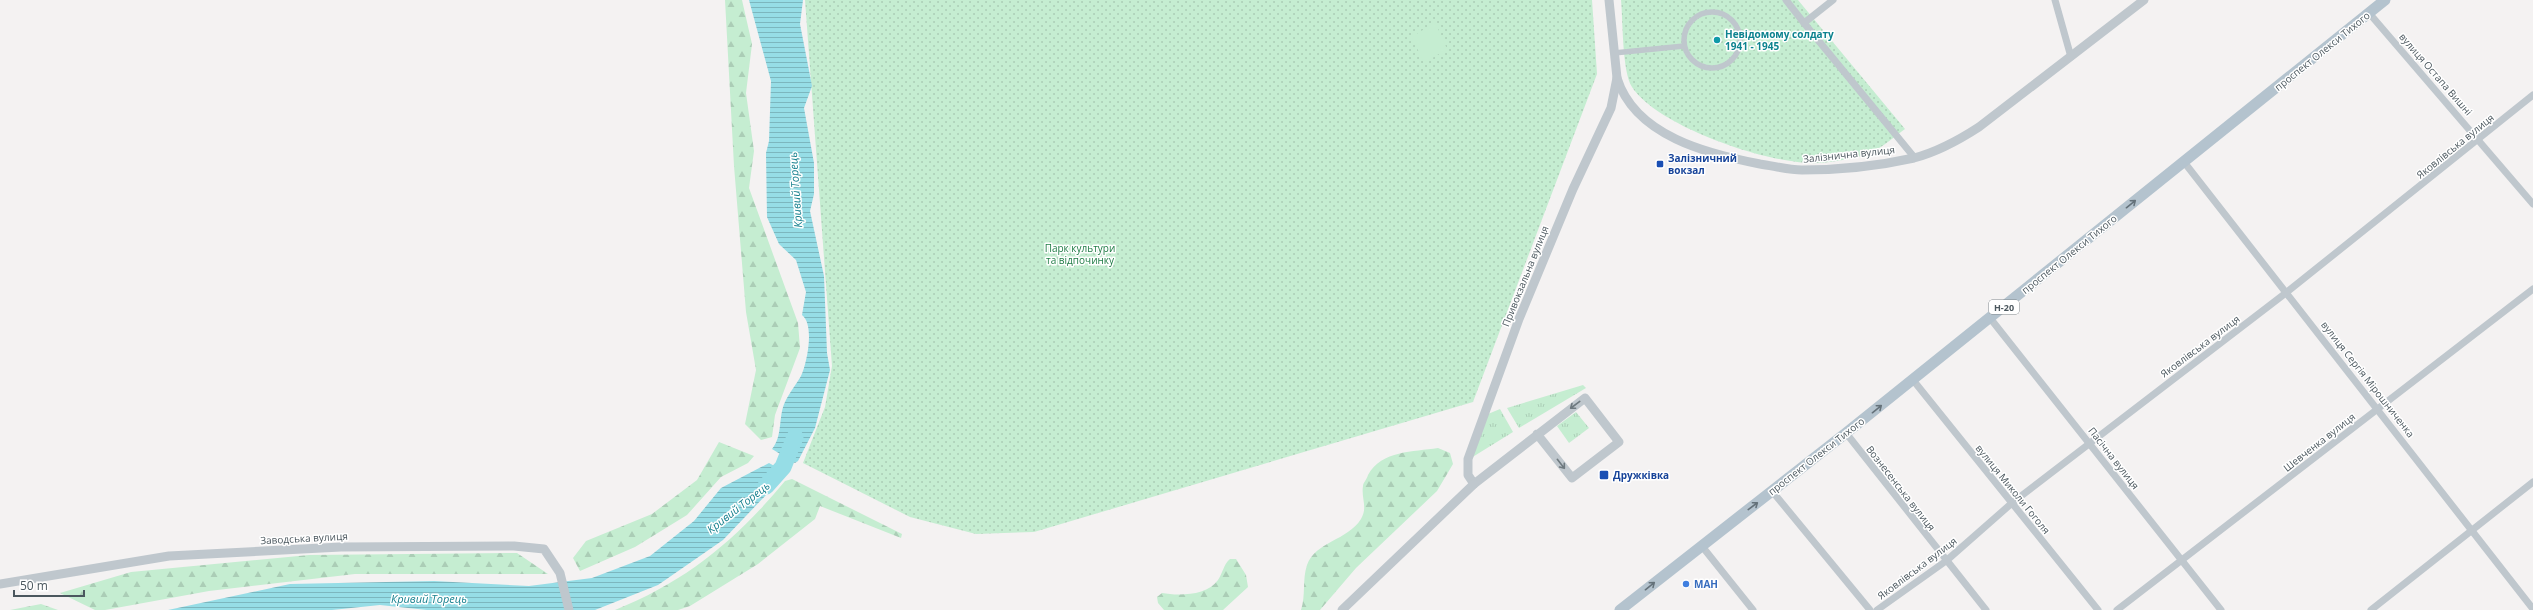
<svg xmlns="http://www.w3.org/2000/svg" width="2533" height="610" viewBox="0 0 2533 610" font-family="'Open Sans',sans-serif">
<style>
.grass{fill:url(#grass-tufts)}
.forest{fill:url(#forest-firs)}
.park{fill:url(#park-dots)}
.pitch{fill:#c5edd1}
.water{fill:url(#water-rules)}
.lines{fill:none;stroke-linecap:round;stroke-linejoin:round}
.river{stroke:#96dde6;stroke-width:17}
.pedestrian{stroke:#bfc7cd;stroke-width:5.5}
.minor{stroke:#bfc7cd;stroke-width:7}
.tertiary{stroke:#bfc7cd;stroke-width:9}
.primary{stroke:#b4c3ce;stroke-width:11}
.oneway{stroke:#65727a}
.oneway2{stroke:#6e797f}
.culture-dot{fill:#0f9aa8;stroke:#fff;stroke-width:1.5}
.transit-dot{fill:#1a4fb4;stroke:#fff;stroke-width:1.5}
.shop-dot{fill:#3f7fe0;stroke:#fff;stroke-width:1.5}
.labels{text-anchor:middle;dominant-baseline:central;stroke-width:3;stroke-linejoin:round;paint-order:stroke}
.shield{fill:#fff;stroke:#81898e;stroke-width:1}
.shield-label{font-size:9px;font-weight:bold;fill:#4b575e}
.culture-label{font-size:10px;font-weight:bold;fill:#0d838f;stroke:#fff;text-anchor:start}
.street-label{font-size:10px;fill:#4b575e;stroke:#fff}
.transit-label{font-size:10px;font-weight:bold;fill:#164399;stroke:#fff;text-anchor:start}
.park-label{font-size:10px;fill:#1f7c45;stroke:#fff}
.shop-label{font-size:10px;font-weight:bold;fill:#366cbe;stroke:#fff;text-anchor:start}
.water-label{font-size:11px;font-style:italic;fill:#17808e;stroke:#fff}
</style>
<defs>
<pattern id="grass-tufts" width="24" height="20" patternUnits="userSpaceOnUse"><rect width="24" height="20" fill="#c5edd1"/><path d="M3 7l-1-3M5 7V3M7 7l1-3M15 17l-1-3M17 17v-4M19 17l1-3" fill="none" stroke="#abcdb6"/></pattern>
<pattern id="forest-firs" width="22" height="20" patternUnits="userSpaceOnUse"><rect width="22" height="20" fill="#c5edd1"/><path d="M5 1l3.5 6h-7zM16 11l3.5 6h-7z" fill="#abcdb6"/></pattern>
<pattern id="park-dots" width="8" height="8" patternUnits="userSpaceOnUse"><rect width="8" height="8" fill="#c5edd1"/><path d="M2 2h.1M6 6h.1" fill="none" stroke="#abcdb6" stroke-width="1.8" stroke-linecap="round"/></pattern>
<pattern id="water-rules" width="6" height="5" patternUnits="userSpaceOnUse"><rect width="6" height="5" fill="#96dde6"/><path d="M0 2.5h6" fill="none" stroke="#7cb6be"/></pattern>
</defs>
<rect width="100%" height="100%" fill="#f4f2f2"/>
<g class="grass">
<path d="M1583 385 1586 388 1519 428 1507 408Z"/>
<path d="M1500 409 1513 432 1471 458 1488 414Z"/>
<path d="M1576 412 1589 428 1569 443 1557 426Z"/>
</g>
<g class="forest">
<path d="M725 0H742L752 44 746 93 754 151 749 188 798 323 800 348 775 415 772 437 761 440 745 424 756 370 746 312 734 166Z"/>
<path d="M719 442 754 456 748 463 721 477 687 515 635 547 580 571 573 558 586 541 652 514 697 480Z"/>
<path d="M1438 448 1450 453 1453 464 1437 491 1356 568 1320 610H1301C1306 595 1302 580 1307 565 1316 541 1347 541 1361 519 1368 507 1361 498 1363 486 1363 483 1367 479 1368 475 1382 450 1413 452 1438 448Z"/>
<path d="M792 479 902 534 901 538 820 506 815 519 758 564 690 606 678 610H615C687 581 736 540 785 481Z"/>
<path d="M517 553 548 574H355L209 591 105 610H95L60 593 131 572 309 555Z"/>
<path d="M1230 559H1236L1246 575 1248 587 1223 610H1164L1158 603 1157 597 1162 593C1178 596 1207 596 1218 580 1223 573 1223 565 1230 559Z"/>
<path d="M41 604 58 610H10Z"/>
</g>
<g class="park">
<path d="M805 0H1592L1597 74 1473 402 1034 532 976 534 910 517 803 463 825 407 832 366Z"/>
<path d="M1621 0H1798L1905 129C1894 137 1884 146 1872 152 1861 158 1832 162 1819 163 1773 166 1658 127 1632 87 1622 72 1623 20 1621 0Z"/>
</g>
<path class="pitch" d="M1435 22 1447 49 1424 63 1412 37Z"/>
<g class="water">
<path d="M749 0H803L800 24 812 86 804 108 814 163V194L810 211 824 276 827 353 830 370 815 428 798 461 795 463 772 449C783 436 778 417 785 402 789 393 796 385 801 376 807 363 815 325 802 315L806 292 796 260 779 244 767 217 766 153 769 141 771 81Z"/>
<path d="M769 463 787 473 723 540 658 585 595 610H427L380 605 332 610H168L290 584 434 581 529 586 592 578 650 556 694 521 721 488Z"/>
</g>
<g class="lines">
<path class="river" d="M766 486 783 467 795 437"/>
<g class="pedestrian">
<circle cx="1712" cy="40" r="28"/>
<path d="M1614 53 1684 46"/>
</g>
<g class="minor">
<path d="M1786 0 1804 23"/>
<path d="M1833 0 1804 23 1914 157"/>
<path d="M2055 0 2071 57"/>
<path d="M2369 13 2533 204"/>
<path d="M2184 162 2533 609"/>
<path d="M1990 318 2221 610"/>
<path d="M1913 380 2098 610"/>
<path d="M1846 433 1986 610"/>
<path d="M1772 491 1870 610"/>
<path d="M1701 545 1753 610"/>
<path d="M1877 610 1946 561 2012 503 2287 292 2533 95"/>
<path d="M2117 610 2533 289"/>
<path d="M2371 610 2533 482"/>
</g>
<g class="tertiary">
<path d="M1609 0 1617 78C1635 136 1708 154 1760 164 1774 166 1788 170 1802 170 1839 170 1878 166 1914 158 1937 152 1959 140 1979 127L2144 0"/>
<path d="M1537 434 1572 478 1619 442 1585 398 1474 484 1468 475V459L1519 319 1573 189 1611 108 1617 78"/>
<path d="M0 584 169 556 341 547 514 546 544 549 560 573 569 610"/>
<path d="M1342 610 1474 484"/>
</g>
<path class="primary" d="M1620 610 1846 433 2385 0"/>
</g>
<defs><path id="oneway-shaft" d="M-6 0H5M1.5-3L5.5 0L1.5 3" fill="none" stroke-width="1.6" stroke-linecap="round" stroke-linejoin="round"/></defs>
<g class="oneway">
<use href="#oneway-shaft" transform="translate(2131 204) rotate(-39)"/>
<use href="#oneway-shaft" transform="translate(1877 409) rotate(-39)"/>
<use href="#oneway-shaft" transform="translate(1753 506) rotate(-37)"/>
<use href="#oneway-shaft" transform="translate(1650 586) rotate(-39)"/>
</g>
<g class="oneway2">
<use href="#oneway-shaft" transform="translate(1575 405) rotate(143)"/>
<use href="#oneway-shaft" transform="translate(1561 464) rotate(52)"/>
</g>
<circle class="culture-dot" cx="1717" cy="40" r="4"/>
<g class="transit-dot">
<rect x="1656" y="160" width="8" height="8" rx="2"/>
<rect x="1599" y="470" width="10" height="10" rx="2"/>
</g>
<circle class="shop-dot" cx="1686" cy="584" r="4"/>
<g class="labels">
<rect class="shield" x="1989" y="300" width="30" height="14" rx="3"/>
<g class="shield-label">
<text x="2004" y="307">Н-20</text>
</g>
<g class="culture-label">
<text x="1725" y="34">Невідомому солдату<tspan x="1725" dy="12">1941 - 1945</tspan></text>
</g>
<g class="street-label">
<text transform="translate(2322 51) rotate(-39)">проспект Олекси Тихого</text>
<text transform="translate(2436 74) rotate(49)">вулиця Остапа Вишні</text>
<text transform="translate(2455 146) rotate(-39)">Яковлівська вулиця</text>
<text transform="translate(1849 154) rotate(-6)">Залізнична вулиця</text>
<text transform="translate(2069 254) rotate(-39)">проспект Олекси Тихого</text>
<text transform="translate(1525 276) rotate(-68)">Привокзальна вулиця</text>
<text transform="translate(2200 346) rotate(-37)">Яковлівська вулиця</text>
<text transform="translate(2368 379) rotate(52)">вулиця Сергія Мірошниченка</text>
<text transform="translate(2319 442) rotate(-38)">Шевченка вулиця</text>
<text transform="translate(1816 456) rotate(-38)">проспект Олекси Тихого</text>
<text transform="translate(2114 458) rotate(52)">Пасічна вулиця</text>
<text transform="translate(1901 488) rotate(52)">Вознесенська вулиця</text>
<text transform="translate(2013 489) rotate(51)">вулиця Миколи Гоголя</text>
<text transform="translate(304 538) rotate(-3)">Заводська вулиця</text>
<text transform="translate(1917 568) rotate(-37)">Яковлівська вулиця</text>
</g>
<g class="transit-label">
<text x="1668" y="158">Залізничний<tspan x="1668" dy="12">вокзал</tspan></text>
<text x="1613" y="475">Дружківка</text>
</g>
<g class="park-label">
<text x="1080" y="248">Парк культури<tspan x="1080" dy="12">та відпочинку</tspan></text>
</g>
<g class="shop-label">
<text x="1694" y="584">МАН</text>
</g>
<g class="water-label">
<text transform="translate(795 190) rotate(-94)">Кривий Торець</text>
<text transform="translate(738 507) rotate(-38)">Кривий Торець</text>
<text x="429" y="598">Кривий Торець</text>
</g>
</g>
<path d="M14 590v6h70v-6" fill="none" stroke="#4b575e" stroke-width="2"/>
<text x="20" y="590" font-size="12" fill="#4b575e" stroke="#ffffff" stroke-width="3" paint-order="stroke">50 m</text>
</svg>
